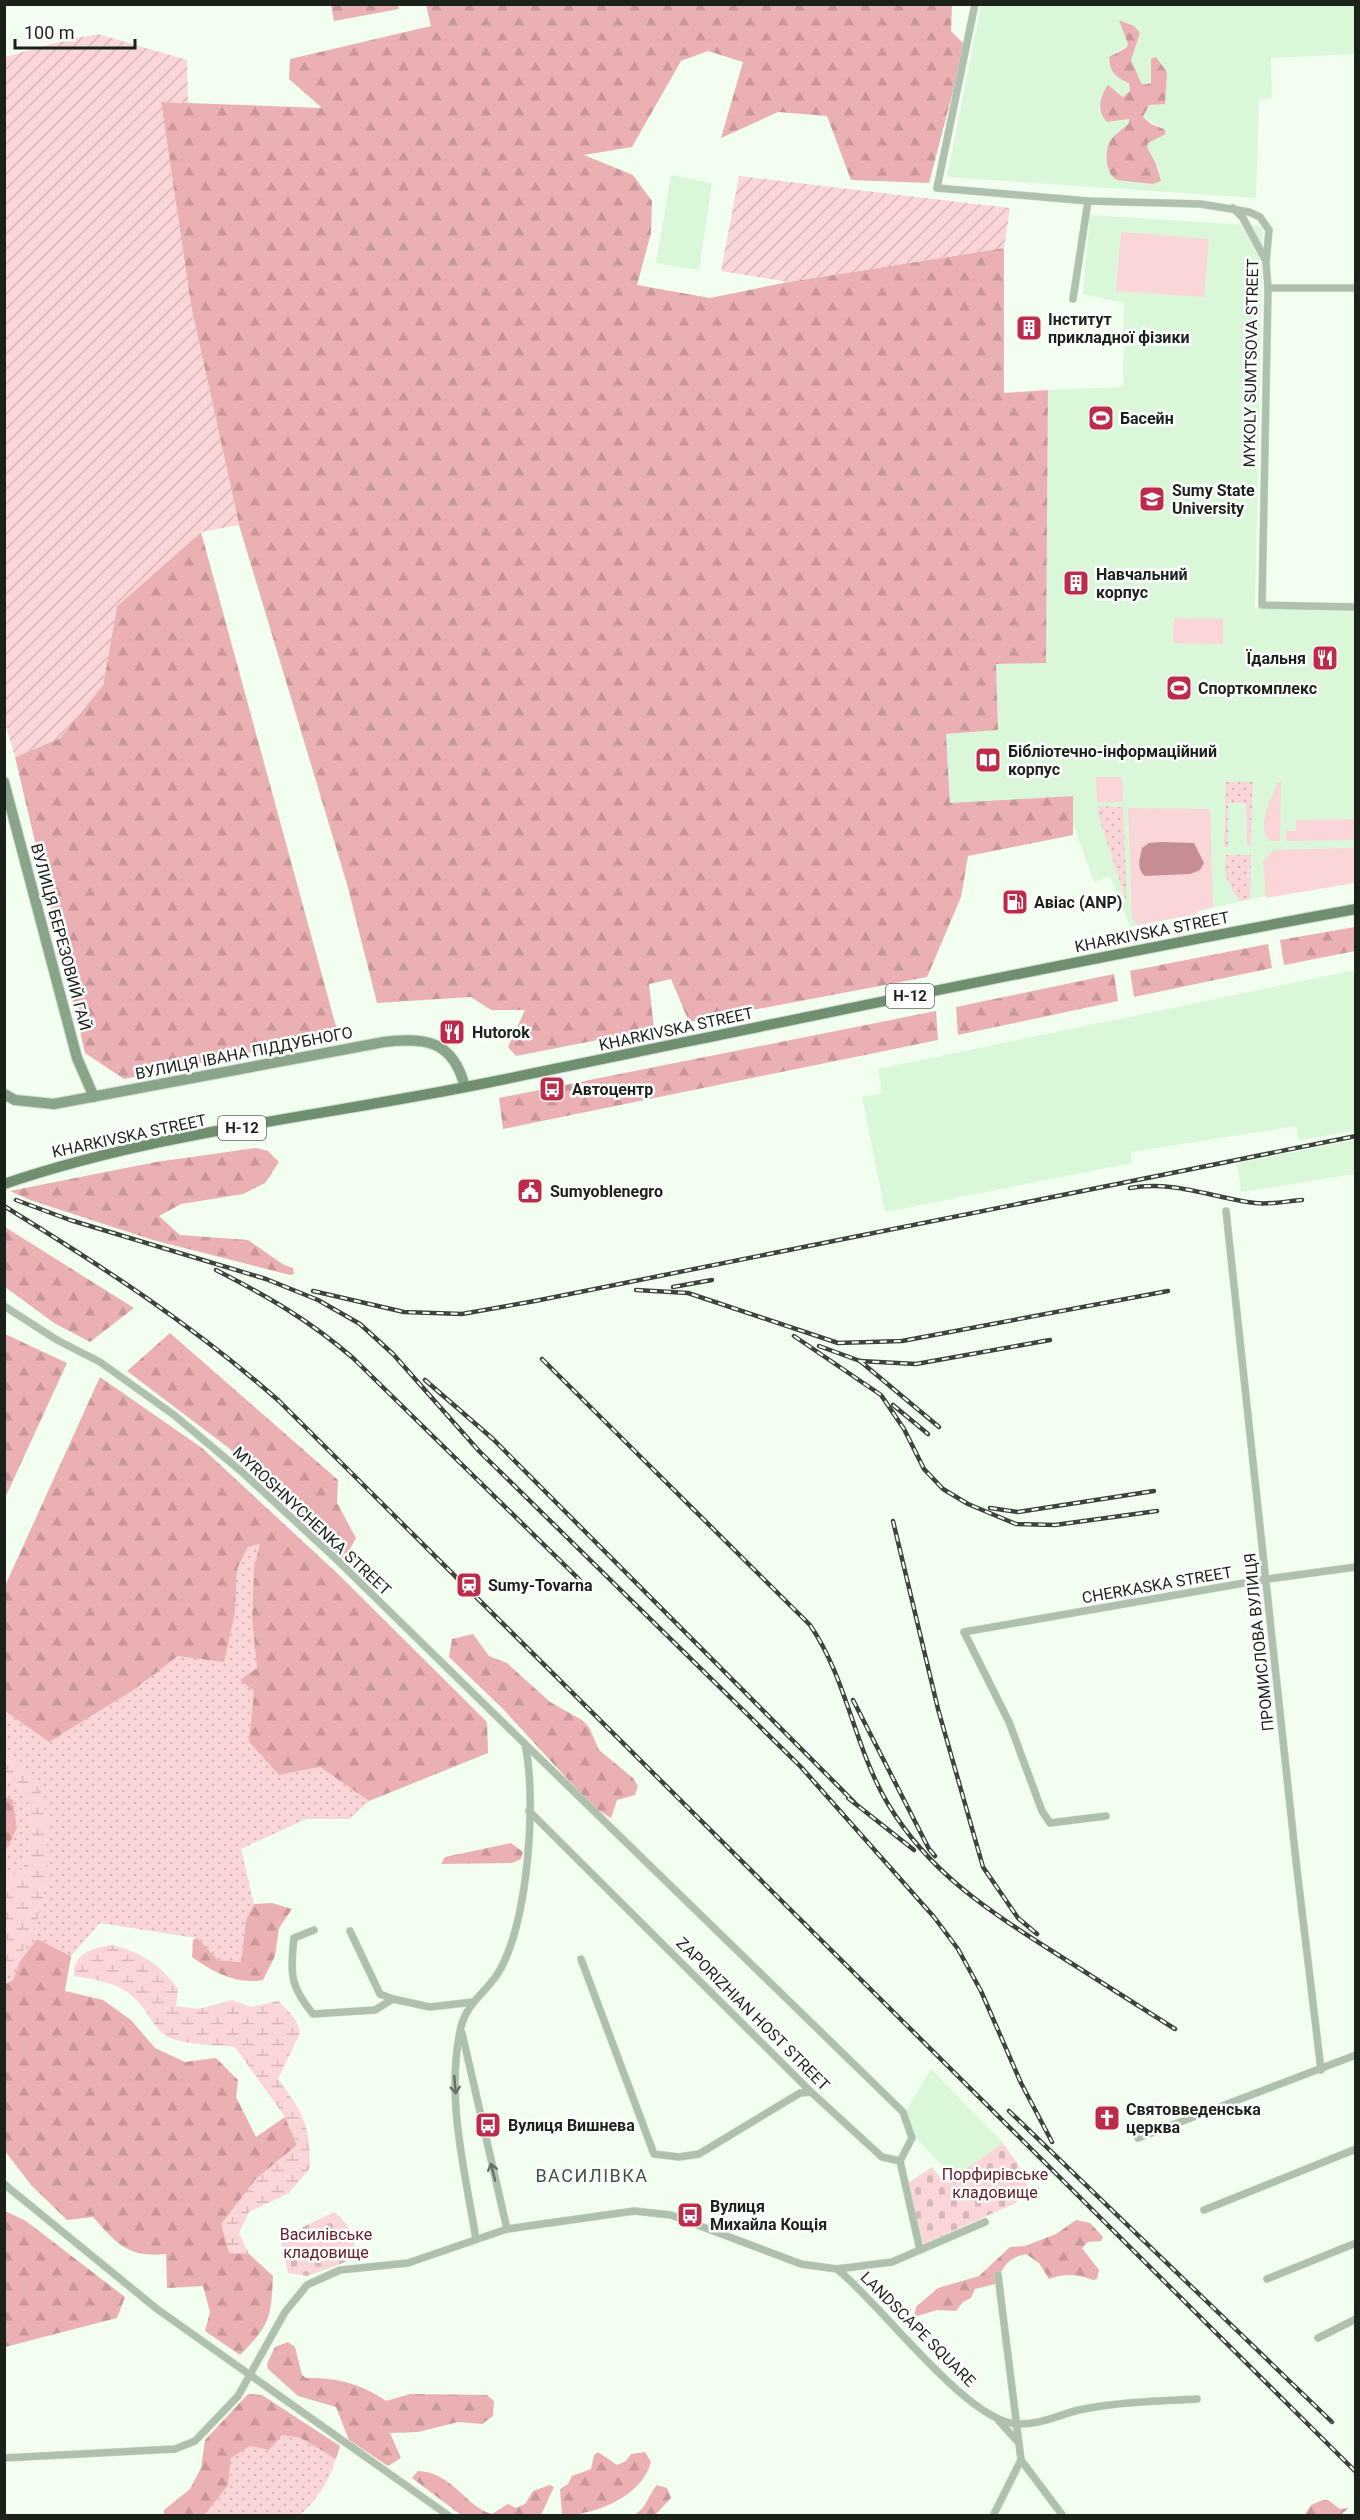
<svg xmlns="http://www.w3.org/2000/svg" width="1360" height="2520" viewBox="0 0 1360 2520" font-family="Roboto,sans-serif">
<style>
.built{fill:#daf7da;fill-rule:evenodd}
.grass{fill:url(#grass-dots)}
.forest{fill:url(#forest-firs)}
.wetland{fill:url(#wetland-marsh)}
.cemetery{fill:url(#cemetery-stones)}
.park{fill:#fbd6d8}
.garden{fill:url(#garden-furrows)}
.water{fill:#c68e92}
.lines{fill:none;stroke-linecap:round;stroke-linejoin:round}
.street-casing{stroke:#cfdbce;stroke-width:8}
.secondary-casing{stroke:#cfdbce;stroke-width:12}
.primary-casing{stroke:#cfdbce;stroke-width:12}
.street{stroke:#afc0af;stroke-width:7}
.secondary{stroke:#8aa48a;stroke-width:10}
.primary{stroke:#708f70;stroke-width:10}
.rail-casing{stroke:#3c443b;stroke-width:4.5}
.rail{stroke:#fff;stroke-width:2;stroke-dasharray:7;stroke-linecap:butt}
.oneway{stroke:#647164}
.labels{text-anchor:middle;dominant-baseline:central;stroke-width:5;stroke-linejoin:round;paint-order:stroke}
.shield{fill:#fff;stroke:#5f645f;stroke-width:1.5}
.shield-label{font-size:15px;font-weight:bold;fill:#1a221a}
.poi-label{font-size:16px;font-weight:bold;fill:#1a221a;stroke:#fff;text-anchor:start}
.street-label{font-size:16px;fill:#1a221a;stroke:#fff}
.park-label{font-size:16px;fill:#65202b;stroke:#fff}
.neighbourhood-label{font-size:18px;letter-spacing:1.5px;fill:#415441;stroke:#fff}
</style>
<defs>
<pattern id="grass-dots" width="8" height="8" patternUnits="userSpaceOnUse" patternTransform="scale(1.5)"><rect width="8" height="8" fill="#fbd6d8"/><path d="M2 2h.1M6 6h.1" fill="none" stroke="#d7b7b9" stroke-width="1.8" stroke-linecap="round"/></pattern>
<pattern id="forest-firs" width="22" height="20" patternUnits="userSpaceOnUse" patternTransform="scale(1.5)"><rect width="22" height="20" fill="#ebb0b4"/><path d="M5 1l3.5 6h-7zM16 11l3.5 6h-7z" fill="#c9979a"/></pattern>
<pattern id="wetland-marsh" width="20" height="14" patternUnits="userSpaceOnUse" patternTransform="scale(1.5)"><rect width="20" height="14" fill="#fbd6d8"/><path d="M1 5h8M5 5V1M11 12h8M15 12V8" fill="none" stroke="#d7b7b9"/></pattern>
<pattern id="cemetery-stones" width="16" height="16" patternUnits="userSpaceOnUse" patternTransform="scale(1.5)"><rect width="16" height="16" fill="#fbd6d8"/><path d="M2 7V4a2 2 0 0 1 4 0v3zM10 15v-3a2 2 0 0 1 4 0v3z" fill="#d7b7b9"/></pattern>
<pattern id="garden-furrows" width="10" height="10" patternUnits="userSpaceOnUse" patternTransform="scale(1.5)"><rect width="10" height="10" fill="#fbd6d8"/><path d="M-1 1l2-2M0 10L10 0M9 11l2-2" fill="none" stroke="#d7b7b9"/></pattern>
</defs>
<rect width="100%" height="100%" fill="#f1fef0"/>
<g class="built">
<path d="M981 5H1355V54L1271 58 1272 98 1259 100 1256 198 947 177ZM1120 21 1140 33 1131 61 1142 86 1151 84 1149 105 1143 117 1164 129 1166 133 1148 143 1147 147 1156 163 1161 181 1111 140 1129 123V119L1107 122 1100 108 1116 89 1123 97 1130 91 1129 82 1113 53 1126 48 1128 44Z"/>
<path d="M671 175 712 183 699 270 656 263Z"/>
<path d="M1090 215 1263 226 1255 608 1355 610V880L1288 891 1198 911 1197 914 1130 927 1110 876 1094 882 1073 824V796L950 804 946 734 998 730 996 664 1046 662 1048 390 1123 387 1124 303 1083 294Z"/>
<path d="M1355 970V1131L1299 1140 1296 1126 1131 1152 1132 1163 885 1212 862 1097 882 1093 878 1069Z"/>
<path d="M1355 1140V1174L1241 1192 1237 1163Z"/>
<path d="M931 2069 1003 2143 969 2167 951 2175 915 2137 907 2109Z"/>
</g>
<g class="grass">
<path d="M1226 782H1253L1250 848 1247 843 1246 803H1228V847H1224Z"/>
<path d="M1098 806 1123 807 1127 903 1099 818Z"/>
<path d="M1226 855H1251L1250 899 1239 901 1225 875Z"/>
<path d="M261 1543 254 1568 252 1619 257 1668 249 1742 279 1775 320 1767 369 1801 350 1819H306L241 1849 254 1904 246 1920 241 1962 218 1960 196 1938 100 1923 71 1956 37 1939 20 1961 13 1980 5 1985V1966L13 1965 42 1903 47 1870V1837L45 1817 25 1768 5 1750V1711L49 1742 132 1691 235 1612 237 1569 248 1547Z"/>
<path d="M5 1773 13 1775 25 1797 33 1834 23 1868 5 1884 4 1852 17 1828 13 1800 5 1797Z"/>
<path d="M282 2435 301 2438 336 2459C329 2481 317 2500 300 2515L205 2516 228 2485 231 2458 250 2446 269 2450Z"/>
</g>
<g class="forest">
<path d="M331 5H398L399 9 334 21Z"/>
<path d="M426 5H952L951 31 965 45 929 183 851 180 827 116 778 112 721 138 743 62 708 51 681 61 632 147 584 155 633 175 652 201 651 233 637 285 710 298 788 282 1004 248V393L1048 390 1046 663 996 664 998 730 946 734 950 803 1073 796V835L968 856 961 897 927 977 689 1022 671 979 649 984 654 1029 516 1056 508 1047 525 1010H491L471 997 377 1003 347 884 239 525 191 306 161 102 322 108 289 79 290 59 431 26Z"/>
<path d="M1119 20 1134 26 1140 33 1131 60 1142 85 1151 83V59L1156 57 1167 72 1165 104 1149 105 1143 117 1151 124 1164 129 1166 134 1148 143 1147 147 1156 164 1161 181 1153 184 1117 180C1105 174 1104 150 1111 140 1115 134 1124 128 1129 123V119L1107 122C1096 111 1100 96 1108 85L1123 97 1130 91 1129 83C1115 77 1110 72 1109 57L1126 48 1128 44Z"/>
<path d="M201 532 338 1034 124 1079 85 1053 15 757 60 738 103 685 117 606Z"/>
<path d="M1355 927V951L1284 965 1280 940Z"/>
<path d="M1268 944 1272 968 1134 997 1130 971Z"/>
<path d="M1114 974 1118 1001 958 1035 956 1007Z"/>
<path d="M936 1011 938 1040 503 1129 499 1098Z"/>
<path d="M256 1148 268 1151 279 1162 265 1183 243 1194 181 1204 159 1216 180 1235 248 1240 284 1265 293 1268 294 1274 290 1275 153 1240 30 1200 10 1191 156 1162Z"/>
<path d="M4 1227H5L134 1308 90 1342 54 1323 5 1287Z"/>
<path d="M170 1333 338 1480 337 1503 356 1538 344 1560 230 1449 127 1371Z"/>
<path d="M5 1334 67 1363 5 1498Z"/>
<path d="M100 1377 202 1448 338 1574 487 1722 488 1753 369 1801 320 1767 279 1775 249 1742 254 1691 240 1680 257 1668 252 1619 254 1568 260 1544 248 1547 237 1569 235 1612 224 1662 178 1656 132 1691 49 1742 5 1711V1586Z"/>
<path d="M473 1634 489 1656 507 1663 550 1702 582 1720 589 1727 599 1750 633 1778 638 1786 635 1795 617 1800 611 1818 593 1807 503 1709 449 1657 452 1639Z"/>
<path d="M5 1797 13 1800 17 1828 5 1852Z"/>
<path d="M511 1843 523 1852 521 1859 512 1863 441 1864 445 1857Z"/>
<path d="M272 1903 292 1909 279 1928 275 1956 263 1980C236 1985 213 1972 192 1957L193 1940 197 1938 218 1960 241 1962 246 1920 254 1904Z"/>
<path d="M37 1939 71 1956 65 1991 103 2000 131 2020 155 2048 185 2062 216 2058 238 2080 236 2097 256 2137 285 2117 297 2145 255 2180 229 2252 249 2254 273 2276C271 2318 270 2325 240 2355L205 2331 210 2312 203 2286 167 2288 166 2254C128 2258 117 2244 93 2217L67 2220 31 2185 5 2151 4 1985 13 1980 20 1961Z"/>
<path d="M5 2211 26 2221 125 2297 117 2318 5 2347Z"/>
<path d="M1076 2220 1090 2223 1103 2237 1101 2241 1088 2242 1082 2248 1099 2270 1097 2279 1093 2280C1077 2274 1065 2273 1049 2279L1039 2263 1026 2254C1007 2258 1003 2267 995 2284L975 2289 971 2298 963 2302 956 2311 937 2310 914 2317 916 2307 938 2288 979 2276 1010 2247 1025 2246 1056 2234Z"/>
<path d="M288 2342 295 2347 302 2375 306 2378C337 2378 360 2383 386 2401L410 2394 487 2395 494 2401 493 2416 482 2424 458 2422 418 2432 390 2433 401 2458 388 2466 349 2440 336 2407 298 2396 268 2369 267 2364 275 2347Z"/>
<path d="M248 2394 262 2395 340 2446 336 2459 301 2438 282 2435 269 2450 250 2446 231 2458 228 2485 205 2515H164V2510L190 2489 201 2468 205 2440Z"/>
<path d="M598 2452 617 2465 626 2461 631 2454 645 2452 651 2462C642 2497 593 2516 562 2515L560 2489 568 2484 572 2476 591 2469 594 2455Z"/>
<path d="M418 2471C454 2473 464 2506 492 2514L508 2504 516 2508 525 2504 533 2491 550 2485 554 2487 541 2515H461L412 2478Z"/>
<path d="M657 2485 667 2488 671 2498 655 2515H634C647 2508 648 2495 657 2485Z"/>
<path d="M1323 2500H1328L1340 2509 1349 2508 1340 2515 1304 2516 1311 2505Z"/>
</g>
<g class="wetland">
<path d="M5 1750C18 1762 34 1774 40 1792 58 1841 47 1925 13 1965L5 1966V1884L23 1868 33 1834 25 1797 13 1775 5 1773Z"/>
<path d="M111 1945C140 1951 161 1965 178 1989L176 2006 199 2009 232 2000 251 2007 278 2001C288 2010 298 2019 300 2033L278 2079C304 2114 310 2124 310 2168L289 2193 249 2212 239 2233 249 2254 229 2253 221 2224 255 2180 297 2145 285 2117 235 2047C214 2044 191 2046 170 2038 156 2033 150 2015 140 2004 123 1983 99 1980 74 1976 72 1954 92 1948 111 1945Z"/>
</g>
<g class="cemetery">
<path d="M1003 2143 1018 2164 1028 2185 1016 2203 923 2244 908 2183 932 2167 942 2180 969 2167Z"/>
<path d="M334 2212C351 2227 357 2236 354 2259L307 2276 288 2273 280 2238Z"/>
</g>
<g class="park">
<path d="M1121 232 1209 239 1204 297 1116 291Z"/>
<path d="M1174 618 1223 619V644L1173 643Z"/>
<path d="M1096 777H1122L1123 802H1097Z"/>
<path d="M1281 782 1280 841H1270C1255 827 1271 800 1277 783Z"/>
<path d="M1128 808 1210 809 1213 907 1198 911 1197 914 1137 925 1132 917Z"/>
<path d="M1355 819V840L1286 841V831H1296V820Z"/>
<path d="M1355 848V883L1266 898 1263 862 1273 850Z"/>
</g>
<g class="garden">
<path d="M98 34 187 60 188 103 161 102 191 306 239 525 201 532 117 606 103 685 60 738 15 757 4 719 5 57 66 40Z"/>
<path d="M739 176 1010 208 1004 248 788 282 721 271Z"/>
</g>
<path class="water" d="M1162 842 1194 843 1204 863 1200 870 1190 874 1145 876C1136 868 1140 859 1142 848L1149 843Z"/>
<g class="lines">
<g class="street-casing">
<g id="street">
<path d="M975 4 937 188 1088 201 1201 204 1249 212 1260 217 1269 230 1266 262 1268 288 1262 605 1356 607"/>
<path d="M1233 208 1243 218 1265 259"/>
<path d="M1268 288H1356"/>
<path d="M1073 299 1088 201"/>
<path d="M1226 1211 1296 1861 1321 2070"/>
<path d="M4 1306 57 1340 100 1362 174 1415 242 1472 334 1557 525 1744C537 1800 528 1917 501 1968 490 1990 467 2001 461 2027 445 2096 465 2171 476 2239"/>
<path d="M525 1744 903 2112 912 2138 900 2161"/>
<path d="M529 1811 811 2092 882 2157 900 2161 920 2250"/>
<path d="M1106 1816 1050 1823 1042 1811 1009 1722 964 1632 1267 1579 1356 1567"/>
<path d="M314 1930 294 1938C290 1974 290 1986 313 2014L375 2010 393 1999 430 2007 473 2002"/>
<path d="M350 1931 380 1994 393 1999"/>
<path d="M581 1959 654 2154 679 2157 699 2154 800 2093 811 2092"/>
<path d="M462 2033 507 2229"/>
<path d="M1138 2138 1356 2055"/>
<path d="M4 2184 157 2309 449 2516"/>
<path d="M1204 2210 1356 2149"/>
<path d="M837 2269C880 2303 967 2422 1017 2424 1040 2425 1058 2415 1079 2410 1118 2402 1157 2401 1197 2399"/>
<path d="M1267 2279 1356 2243"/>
<path d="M1318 2338 1356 2319"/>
<path d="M999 2421 1018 2442"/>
<path d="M4 2458 175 2449 195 2441 238 2396 285 2312 307 2285 340 2270 408 2263 507 2229 634 2211 671 2215 801 2264 837 2269 892 2262 985 2222"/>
<path d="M1021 2460 1063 2516"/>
<path d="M993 2516 1021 2460 998 2275"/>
</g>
</g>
<g class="secondary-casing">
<g id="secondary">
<path d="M4 782 77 1058 94 1097"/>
<path d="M4 1094 15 1100 54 1104 384 1042C427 1037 453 1041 465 1087"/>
</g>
</g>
<g class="primary-casing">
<path id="primary" d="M4 1184C159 1131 326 1116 486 1083 775 1024 1065 962 1356 909"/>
</g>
<use href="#street" class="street"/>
<use href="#secondary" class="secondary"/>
<use href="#primary" class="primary"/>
<g class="rail-casing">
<g id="rail">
<path d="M1130 1188C1173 1180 1214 1198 1255 1203 1270 1205 1287 1201 1302 1200"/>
<path d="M16 1200 70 1220 266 1279 318 1300 360 1324 393 1354 479 1451 801 1767 934 1917 958 1949 981 1991 1021 2083 1052 2142"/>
<path d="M4 1206C103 1267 193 1325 279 1401L1356 2472"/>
<path d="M216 1270C267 1296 309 1320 353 1358L586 1586"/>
<path d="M673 1287 712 1280"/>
<path d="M636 1290 688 1293 838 1343 902 1341 1168 1291"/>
<path d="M313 1291 404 1312 462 1314 535 1301 1356 1136"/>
<path d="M794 1336 881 1395 904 1429 924 1469 943 1489 968 1504 1016 1524 1055 1525 1157 1511"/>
<path d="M819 1346 860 1361 916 1364 1050 1340"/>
<path d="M542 1359 810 1625C847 1679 854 1747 888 1804 929 1872 986 1909 1052 1951 1093 1977 1134 2003 1175 2029"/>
<path d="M860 1361 939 1427"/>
<path d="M425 1380 493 1439 854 1802"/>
<path d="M893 1405 928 1434"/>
<path d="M990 1508 1018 1512 1154 1491"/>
<path d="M893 1521 938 1709 983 1867 1018 1918 1037 1934"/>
<path d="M853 1700 929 1849 935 1856"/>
<path d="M848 1798 914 1850"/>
<path d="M1009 2111 1332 2422"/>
</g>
</g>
<use href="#rail" class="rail"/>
</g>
<defs><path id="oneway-shaft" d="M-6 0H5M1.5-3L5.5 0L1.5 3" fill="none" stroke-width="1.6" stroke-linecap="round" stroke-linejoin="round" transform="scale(1.5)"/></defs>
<g class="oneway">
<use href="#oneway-shaft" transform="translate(455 2085) rotate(85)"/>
<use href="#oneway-shaft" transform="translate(493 2172) rotate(-104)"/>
</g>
<defs>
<g id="building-square" transform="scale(1.35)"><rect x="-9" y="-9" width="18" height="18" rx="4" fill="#bc2b4a" stroke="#fff"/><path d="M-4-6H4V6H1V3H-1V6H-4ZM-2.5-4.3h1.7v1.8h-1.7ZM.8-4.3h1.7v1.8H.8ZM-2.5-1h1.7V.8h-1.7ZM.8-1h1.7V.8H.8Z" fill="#fff"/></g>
<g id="stadium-square" transform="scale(1.35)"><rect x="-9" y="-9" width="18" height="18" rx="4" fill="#bc2b4a" stroke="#fff"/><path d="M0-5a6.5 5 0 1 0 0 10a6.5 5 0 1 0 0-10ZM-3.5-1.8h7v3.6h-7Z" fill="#fff"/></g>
<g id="university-square" transform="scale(1.35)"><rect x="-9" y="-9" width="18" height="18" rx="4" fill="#bc2b4a" stroke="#fff"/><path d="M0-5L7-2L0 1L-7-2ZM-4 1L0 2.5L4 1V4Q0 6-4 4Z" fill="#fff"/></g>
<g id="restaurant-square" transform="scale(1.35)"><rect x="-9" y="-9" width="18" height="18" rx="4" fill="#bc2b4a" stroke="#fff"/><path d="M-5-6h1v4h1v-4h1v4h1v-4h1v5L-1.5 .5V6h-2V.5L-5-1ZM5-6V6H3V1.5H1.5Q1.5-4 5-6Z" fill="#fff"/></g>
<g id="library-square" transform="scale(1.35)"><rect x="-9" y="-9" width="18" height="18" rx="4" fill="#bc2b4a" stroke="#fff"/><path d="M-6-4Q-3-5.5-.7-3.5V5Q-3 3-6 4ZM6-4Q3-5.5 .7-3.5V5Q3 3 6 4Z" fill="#fff"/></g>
<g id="fuel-square" transform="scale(1.35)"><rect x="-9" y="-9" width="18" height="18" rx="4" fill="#bc2b4a" stroke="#fff"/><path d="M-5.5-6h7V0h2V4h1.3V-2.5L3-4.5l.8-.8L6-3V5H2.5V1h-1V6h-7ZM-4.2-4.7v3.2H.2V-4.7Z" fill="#fff"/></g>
<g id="bus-square" transform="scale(1.35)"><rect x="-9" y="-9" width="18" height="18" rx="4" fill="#bc2b4a" stroke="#fff"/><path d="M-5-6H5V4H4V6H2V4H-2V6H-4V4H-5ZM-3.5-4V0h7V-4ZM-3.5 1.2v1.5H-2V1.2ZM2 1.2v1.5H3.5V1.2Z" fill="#fff"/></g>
<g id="civic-square" transform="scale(1.35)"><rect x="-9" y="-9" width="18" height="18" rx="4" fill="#bc2b4a" stroke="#fff"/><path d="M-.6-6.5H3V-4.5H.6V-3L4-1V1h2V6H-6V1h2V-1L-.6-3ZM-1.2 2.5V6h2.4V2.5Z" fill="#fff"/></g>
<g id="station-square" transform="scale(1.35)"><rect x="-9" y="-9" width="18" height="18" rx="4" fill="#bc2b4a" stroke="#fff"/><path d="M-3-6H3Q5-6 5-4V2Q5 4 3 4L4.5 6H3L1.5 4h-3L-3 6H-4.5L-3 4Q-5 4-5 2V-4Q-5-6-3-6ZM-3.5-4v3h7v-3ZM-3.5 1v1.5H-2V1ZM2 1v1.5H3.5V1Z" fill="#fff"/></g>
<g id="church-square" transform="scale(1.35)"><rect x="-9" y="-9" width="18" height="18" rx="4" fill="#bc2b4a" stroke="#fff"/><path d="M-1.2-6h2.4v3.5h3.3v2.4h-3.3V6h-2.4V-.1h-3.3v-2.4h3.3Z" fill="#fff"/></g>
</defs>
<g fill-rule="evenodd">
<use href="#building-square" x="1029" y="328"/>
<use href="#stadium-square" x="1101" y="418"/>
<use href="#university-square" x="1152" y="499"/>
<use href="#building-square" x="1076" y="583"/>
<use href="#restaurant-square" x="1325" y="658"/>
<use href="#stadium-square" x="1179" y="688"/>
<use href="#library-square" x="988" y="760"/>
<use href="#fuel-square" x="1015" y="902"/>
<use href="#restaurant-square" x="452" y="1032"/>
<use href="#bus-square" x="552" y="1089"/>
<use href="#civic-square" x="530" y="1191"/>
<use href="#station-square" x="469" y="1585"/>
<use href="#church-square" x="1107" y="2118"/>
<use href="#bus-square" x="488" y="2125"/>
<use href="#bus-square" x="690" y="2215"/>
</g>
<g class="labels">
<g class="shield">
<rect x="886" y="984" width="48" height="24" rx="4.5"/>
<rect x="218" y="1116" width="48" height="24" rx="4.5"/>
</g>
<g class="shield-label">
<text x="910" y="996">Н-12</text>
<text x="242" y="1128">Н-12</text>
</g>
<g class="poi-label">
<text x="1048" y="319">Інститут<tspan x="1048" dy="18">прикладної фізики</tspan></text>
<text x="1120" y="418">Басейн</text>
<text x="1172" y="490">Sumy State<tspan x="1172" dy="18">University</tspan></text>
<text x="1096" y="574">Навчальний<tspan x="1096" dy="18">корпус</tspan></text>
<text x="1306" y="658" text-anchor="end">Їдальня</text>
<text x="1198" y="688">Спорткомплекс</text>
<text x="1008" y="751">Бібліотечно-інформаційний<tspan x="1008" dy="18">корпус</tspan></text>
<text x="1034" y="902">Авіас (ANP)</text>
<text x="472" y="1032">Hutorok</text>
<text x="572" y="1089">Автоцентр</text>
<text x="550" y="1191">Sumyoblenegro</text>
<text x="488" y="1585">Sumy-Tovarna</text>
<text x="1126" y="2109">Святовведенська<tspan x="1126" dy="18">церква</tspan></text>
<text x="508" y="2125">Вулиця Вишнева</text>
<text x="710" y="2206">Вулиця<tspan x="710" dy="18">Михайла Кощія</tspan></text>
</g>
<g class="street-label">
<text transform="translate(1251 363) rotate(-89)">MYKOLY SUMTSOVA STREET</text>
<text transform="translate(1152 932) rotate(-11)">KHARKIVSKA STREET</text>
<text transform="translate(61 937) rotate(75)">ВУЛИЦЯ БЕРЕЗОВИЙ ГАЙ</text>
<text transform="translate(676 1029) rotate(-12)">KHARKIVSKA STREET</text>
<text transform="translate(244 1053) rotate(-11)">ВУЛИЦЯ ІВАНА ПІДДУБНОГО</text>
<text transform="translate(129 1136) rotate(-12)">KHARKIVSKA STREET</text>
<text transform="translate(312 1521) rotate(43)">MYROSHNYCHENKA STREET</text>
<text transform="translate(1157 1585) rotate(-10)">CHERKASKA STREET</text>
<text transform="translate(1259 1642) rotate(-96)">ПРОМИСЛОВА ВУЛИЦЯ</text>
<text transform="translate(753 2014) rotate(45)">ZAPORIZHIAN HOST STREET</text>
<text transform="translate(918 2329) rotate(45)">LANDSCAPE SQUARE</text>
</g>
<g class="park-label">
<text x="995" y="2174">Порфирівське<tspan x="995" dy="18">кладовище</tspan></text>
<text x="326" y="2234">Василівське<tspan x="326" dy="18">кладовище</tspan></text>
</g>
<g class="neighbourhood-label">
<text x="592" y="2175">ВАСИЛІВКА</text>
</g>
</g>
<rect width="1360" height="2520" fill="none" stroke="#1a221a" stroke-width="12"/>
<path d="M15 39v9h120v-9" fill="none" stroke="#1a221a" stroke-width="3"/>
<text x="24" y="39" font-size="18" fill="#1a221a" stroke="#ffffff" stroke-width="4.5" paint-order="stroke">100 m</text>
</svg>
